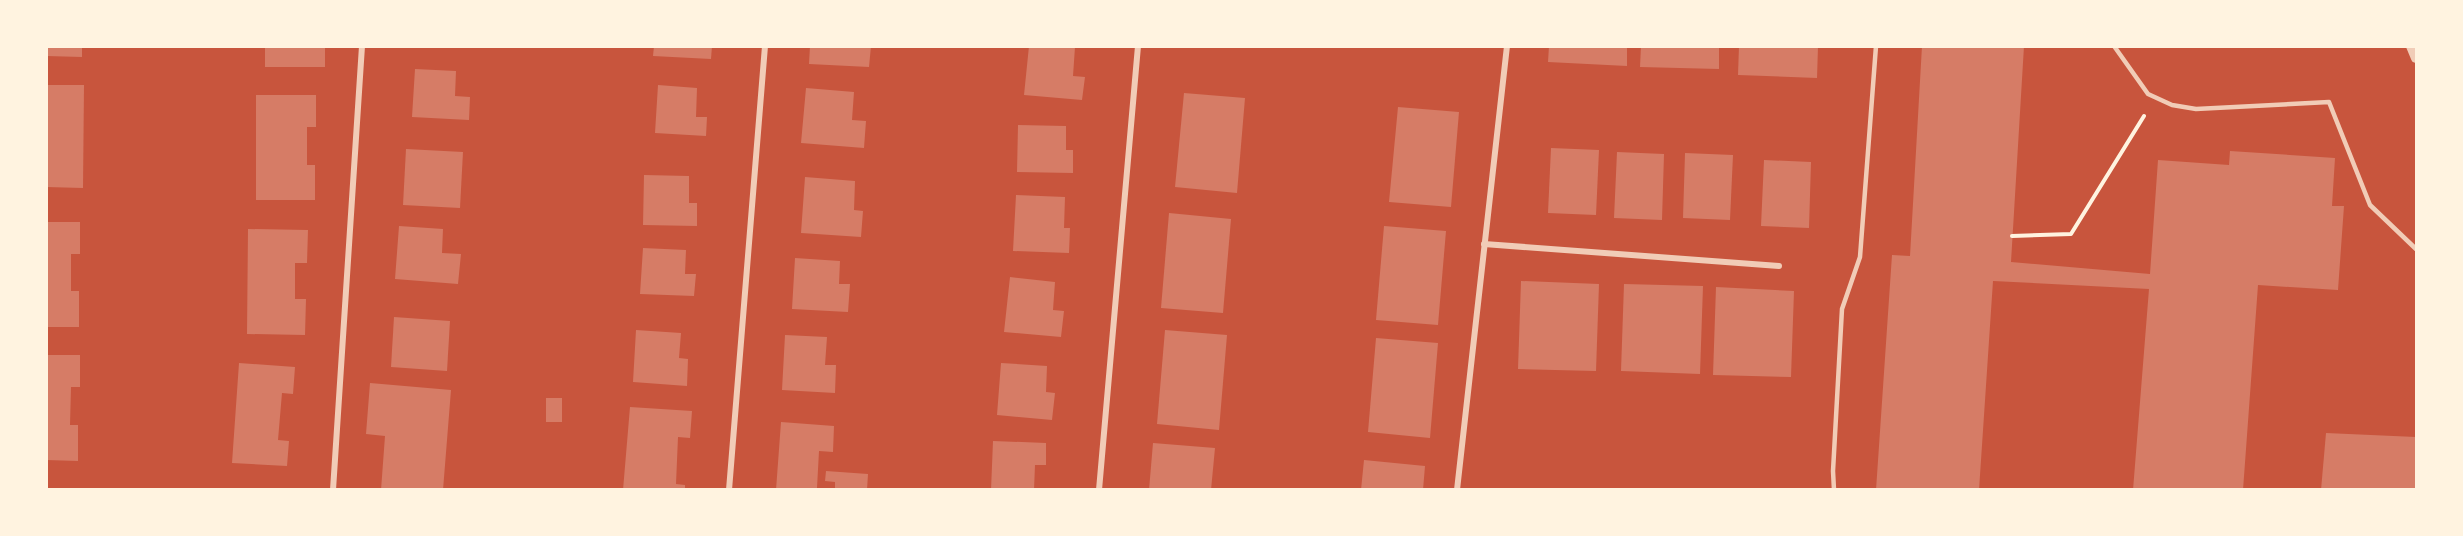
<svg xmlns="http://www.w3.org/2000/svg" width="2463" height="536" viewBox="0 0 2463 536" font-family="'Exo 2',sans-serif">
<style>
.building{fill:#d67c66}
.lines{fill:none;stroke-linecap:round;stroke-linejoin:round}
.path{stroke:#fff3e0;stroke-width:4}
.service{stroke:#f1ccb7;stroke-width:4.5}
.minor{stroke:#f1ccb7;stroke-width:6}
.tertiary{stroke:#f1ccb7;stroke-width:10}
</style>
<rect width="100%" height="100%" fill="#c8553d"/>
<g class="building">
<path d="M46 46H82V57L46 56Z"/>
<rect x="265" y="46" width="60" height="21"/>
<path d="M654 46H712L711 59 653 56Z"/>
<path d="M810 46H871L869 67 809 64Z"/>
<path d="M1029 46 1075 47 1073 76 1085 77 1082 100 1024 95Z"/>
<path d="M1549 46H1627V66L1548 62Z"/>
<path d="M1641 46H1719V69L1640 67Z"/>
<path d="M1739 46H1818L1817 78 1738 75Z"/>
<path d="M1922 46H2024L2011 262 2150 274 2158 160 2229 165 2230 151 2335 158 2332 206H2344L2338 290 2258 285 2243 490H2133L2149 289 1993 281 1979 490H1876L1892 255 1910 256Z"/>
<path d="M415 69 456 71 455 96 470 97 469 120 412 117Z"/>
<path d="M46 85H84L83 188 46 187Z"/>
<path d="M658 85 697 88 696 117H707L706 136 655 133Z"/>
<path d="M806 88 854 92 852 120 866 121 864 148 801 143Z"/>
<path d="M1184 93 1245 98 1237 193 1175 187Z"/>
<path d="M256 95H316V127H307V165H315V200H256Z"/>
<path d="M1398 107 1459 112 1451 207 1389 202Z"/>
<path d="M1018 125 1066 126V150H1073V173L1017 172Z"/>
<path d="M1551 148 1599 150 1596 215 1548 213Z"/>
<path d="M406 149 463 152 460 208 403 205Z"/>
<path d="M1617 152 1664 154 1662 220 1614 218Z"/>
<path d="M1685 153 1733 155 1730 220 1683 218Z"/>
<path d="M1764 160 1811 162 1809 228 1761 226Z"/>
<path d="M644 175 689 176V203H697V226L643 225Z"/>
<path d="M805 177 855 181 854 210 863 211 861 237 801 233Z"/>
<path d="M1016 195 1065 197 1064 228H1070L1069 253 1013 251Z"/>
<path d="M1169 213 1231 219 1223 313 1161 308Z"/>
<path d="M46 222H80V254H71V291H79V327H46Z"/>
<path d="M399 226 443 229 442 253 461 254 458 284 395 279Z"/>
<path d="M1384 226 1446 231 1438 325 1376 320Z"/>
<path d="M248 229 308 230 307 263H295V299H306L305 335 247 334Z"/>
<path d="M643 248 686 250 685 274H696L694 296 640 294Z"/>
<path d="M795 258 840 261 839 284H850L848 312 792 309Z"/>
<path d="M1010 277 1055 282 1053 310 1064 311 1061 337 1004 332Z"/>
<path d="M1521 281 1599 284 1596 371 1518 369Z"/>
<path d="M1624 284 1703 286 1700 374 1621 371Z"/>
<path d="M1716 287 1794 291 1791 377 1713 375Z"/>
<path d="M394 317 450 321 447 371 391 367Z"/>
<path d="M636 330 681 333 679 358 688 359 687 386 633 382Z"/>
<path d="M1165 330 1227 335 1219 430 1157 424Z"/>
<path d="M785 335 827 337 825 365H836L835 393 782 390Z"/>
<path d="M1376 338 1438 343 1430 438 1368 432Z"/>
<path d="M46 355H80V387H71L70 425H78V461L46 460Z"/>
<path d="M239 363 295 367 293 394 282 393 278 440 289 441 287 466 232 463Z"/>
<path d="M1001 363 1047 366 1046 392 1055 393 1052 420 997 415Z"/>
<path d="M370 383 451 390 443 490H381L385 436 366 434Z"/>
<rect x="546" y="398" width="16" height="24"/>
<path d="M630 407 692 411 690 438 678 437 676 484 685 485V490H623Z"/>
<path d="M781 422 834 426 833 452 819 451 817 488 776 490Z"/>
<path d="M2326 433 2416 437V490H2321Z"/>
<path d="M993 441 1046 443V465H1035L1034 490H991Z"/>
<path d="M1153 443 1215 448 1211 490H1149Z"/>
<path d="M1364 460 1425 466 1423 490H1361Z"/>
<path d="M826 471 868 474 867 490H835V482L825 481Z"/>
</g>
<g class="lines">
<path class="path" d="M2012 236 2071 234 2144 116"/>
<g class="service">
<path d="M2114 46 2148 94 2172 105 2196 109 2329 102 2370 205 2416 249"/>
<path d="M1834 490 1833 471 1842 309 1860 257 1876 46"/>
</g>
<g class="minor">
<path d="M1484 244 1779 266"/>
<path d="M333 490 362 46"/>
<path d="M729 490 765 46"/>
<path d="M1099 490 1138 46"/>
<path d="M1457 490 1507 46"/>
</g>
<path class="tertiary" d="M2411 46 2416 58"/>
</g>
<rect width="2463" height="536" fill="none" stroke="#fff3e0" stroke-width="96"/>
</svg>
